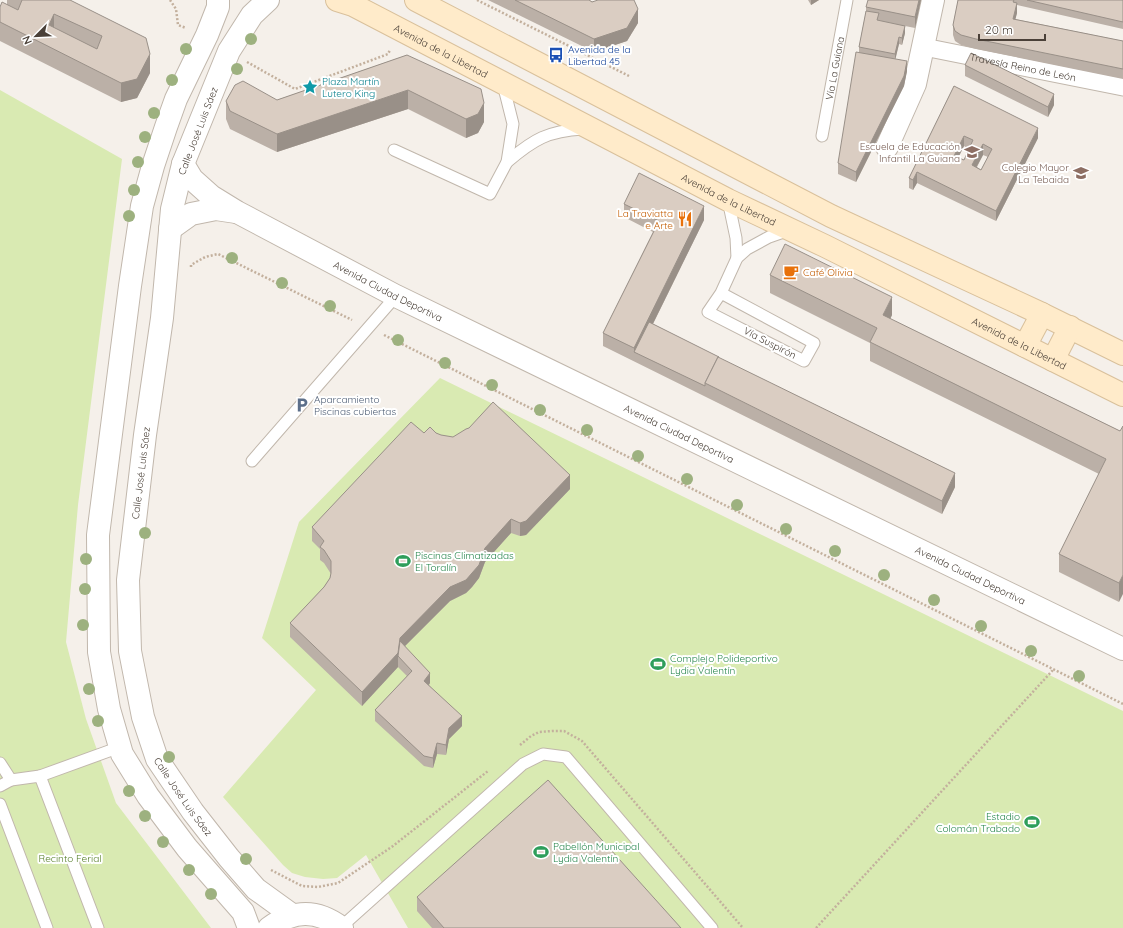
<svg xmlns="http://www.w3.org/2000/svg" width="1123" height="928" viewBox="0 0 1123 928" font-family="Quicksand,sans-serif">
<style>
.green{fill:#d9eab2}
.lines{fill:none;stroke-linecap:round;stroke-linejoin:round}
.service-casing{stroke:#c1b7ac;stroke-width:13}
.pedestrian-casing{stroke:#c1b7ac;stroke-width:19}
.minor-casing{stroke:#c1b7ac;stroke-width:24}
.tertiary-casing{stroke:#c1b7ac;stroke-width:24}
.secondary-casing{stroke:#d9c09b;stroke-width:24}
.path{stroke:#c3b09d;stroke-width:2.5;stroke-dasharray:2 2;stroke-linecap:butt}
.service{stroke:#fff;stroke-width:11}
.pedestrian{stroke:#fff;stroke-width:17}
.minor{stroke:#fff;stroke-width:22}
.tertiary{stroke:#fff;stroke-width:22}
.secondary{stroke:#ffebca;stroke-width:22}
.tree{fill:#9db17f}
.wall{fill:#bbb0a7;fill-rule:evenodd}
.shaded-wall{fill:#999088}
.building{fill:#dacdc2;stroke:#999088;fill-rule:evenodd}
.labels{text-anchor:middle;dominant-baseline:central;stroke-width:4;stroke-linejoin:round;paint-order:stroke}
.transit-label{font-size:10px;fill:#164399;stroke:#fff;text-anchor:start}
.street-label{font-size:10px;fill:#4a4038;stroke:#fff}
.culture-label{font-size:10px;fill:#0d838f;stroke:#fff;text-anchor:start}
.education-label{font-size:10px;fill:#785e54;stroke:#fff;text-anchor:end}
.food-label{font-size:10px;fill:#c56008;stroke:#fff;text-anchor:end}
.service-label{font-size:10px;fill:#4e5e75;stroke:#fff;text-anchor:start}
.leisure-label{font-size:10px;fill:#27864d;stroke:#fff;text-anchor:start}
.park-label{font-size:10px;fill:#557e28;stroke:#fff}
</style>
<rect width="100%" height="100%" fill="#f5f0ea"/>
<g class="green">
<path d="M0 90 122 159 78 505 66 642 86 719 116 803 211 928H0Z"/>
<path d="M440 378 1123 711V928H408L366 855 337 878 323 879 305 877 292 873 283 865 223 797 316 690 262 638 299 522Z"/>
</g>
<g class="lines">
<g class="service-casing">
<g id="service">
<path id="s1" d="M822 136 847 0"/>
<path d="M394 150 490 194 507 162 513 124 503 84"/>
<path d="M507 162C534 139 548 131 583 129"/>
<path d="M728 200 736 238 737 258"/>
<path d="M721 293 814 343 804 361 708 312 721 293 737 258 747 249 769 237 789 230"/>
<path d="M252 461 396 296"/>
<path d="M0 763 11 780 40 776 98 928"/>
<path d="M40 776 120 747"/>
<path d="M0 786 11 780"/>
<path d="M0 804 47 928"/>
<path d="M341 927 523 764 543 754 566 757 712 928"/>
</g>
</g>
<g class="pedestrian-casing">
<g id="pedestrian">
<path id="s2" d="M924 47 1123 87"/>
</g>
</g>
<g class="minor-casing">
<g id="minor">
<path d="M887 147 915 84 933 0"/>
<path id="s3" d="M183 164 192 179 211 196 237 212 396 296 1123 649"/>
<path d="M170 229 191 214 216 209 236 212"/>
</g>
</g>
<g class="tertiary-casing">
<g id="tertiary">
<path d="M218 0V7L207 35 176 99 166 127 153 166 142 206 130 286 98 535 99 652 109 709 122 754 148 796 187 848 243 912 249 928"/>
<path id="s4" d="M268 0 252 15 229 51 183 164 172 209 162 318 145 435 128 580 130 651 143 717 157 759 193 812 229 858 256 889 292 915"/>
<path d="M269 928C293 910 317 909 342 928"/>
</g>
</g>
<g class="secondary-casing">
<g id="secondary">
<path id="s5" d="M337 0 353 5 728 200 825 246 1123 395"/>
<path d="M416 0 831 216 1042 314 1123 354"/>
<path d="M1025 346 1042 314"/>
<path d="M1053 360 1070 327"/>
</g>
</g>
<g class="path">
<path d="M170 0 176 9 178 25 186 28"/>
<path d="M477 0 629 76"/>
<path d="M247 62 295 89 388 54 390 50"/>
<path d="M191 267V265L205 257 218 254 352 320"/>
<path d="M384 335 1123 704"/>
<path d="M520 745 531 736 539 732 552 731H564L582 741 743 928"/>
<path d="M271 870 302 886 318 887 338 883 393 846 488 771"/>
<path d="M816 928 1053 670"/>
</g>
<use href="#service" class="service"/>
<use href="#pedestrian" class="pedestrian"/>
<use href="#minor" class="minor"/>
<use href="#tertiary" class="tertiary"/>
<use href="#secondary" class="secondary"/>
</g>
<g class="tree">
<circle cx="251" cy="39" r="6"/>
<circle cx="186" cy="49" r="6"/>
<circle cx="237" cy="69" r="6"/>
<circle cx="172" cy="80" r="6"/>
<circle cx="154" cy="113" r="6"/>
<circle cx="145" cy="137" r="6"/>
<circle cx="138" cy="162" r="6"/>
<circle cx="134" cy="190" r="6"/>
<circle cx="129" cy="216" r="6"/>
<circle cx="232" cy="258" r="6"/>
<circle cx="282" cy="283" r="6"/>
<circle cx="330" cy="306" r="6"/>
<circle cx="398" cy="340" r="6"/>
<circle cx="445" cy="363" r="6"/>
<circle cx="492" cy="385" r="6"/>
<circle cx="540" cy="410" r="6"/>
<circle cx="587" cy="430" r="6"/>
<circle cx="638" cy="456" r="6"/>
<circle cx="687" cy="479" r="6"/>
<circle cx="737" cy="505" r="6"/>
<circle cx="786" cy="529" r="6"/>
<circle cx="145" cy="533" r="6"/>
<circle cx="835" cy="551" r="6"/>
<circle cx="86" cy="559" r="6"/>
<circle cx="884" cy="575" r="6"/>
<circle cx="85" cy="589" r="6"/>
<circle cx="934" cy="600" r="6"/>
<circle cx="83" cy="625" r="6"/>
<circle cx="981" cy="626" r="6"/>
<circle cx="1031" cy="651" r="6"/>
<circle cx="1079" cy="676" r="6"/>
<circle cx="89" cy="689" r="6"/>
<circle cx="98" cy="721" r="6"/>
<circle cx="169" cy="757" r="6"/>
<circle cx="129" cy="791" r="6"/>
<circle cx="145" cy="816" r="6"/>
<circle cx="163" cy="842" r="6"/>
<circle cx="246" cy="859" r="6"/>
<circle cx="189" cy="870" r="6"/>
<circle cx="211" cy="894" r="6"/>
</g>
<g class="wall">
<path d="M7 0H70L150 73 137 98 121 102 0 41V7L7 5Z"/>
<path d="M488 0H589L638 23 627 41 594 52Z"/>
<path d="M808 0H819L811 5Z"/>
<path d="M921 0 915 28 905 26V33L902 45 899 44 895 59 907 71 904 86 856 182 838 174V163L859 53V47L866 11V7Z"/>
<path d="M958 0H1123V29L1017 5V13L1015 19 1123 41V79L976 49 961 45 955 41 953 35V25Z"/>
<path d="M407 55 484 122 478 133 466 138 408 109 277 152 230 129 226 119V101L277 100Z"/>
<path d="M965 65 1054 105 1048 117 965 76Z"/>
<path d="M954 86 1038 138 996 221 917 183 913 190 909 188V178ZM964 146 969 149 964 160 958 158ZM983 155 988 157 981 170 977 167Z"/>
<path d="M624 204 704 220 653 324 955 487 942 514 603 346V333L653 232 624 217Z"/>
<path d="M770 275 892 315 890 319 1120 431 1119 602 1059 572V554L1099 474 870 361V343L770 293Z"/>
<path d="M424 433H436L570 489 526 535 520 536 511 533 485 562 479 578 472 587 466 593 450 601 405 646 430 683 429 685 462 726 449 739 446 755 437 754 433 768 424 766 375 721V710L407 676 398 667 362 706 290 637V623L324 587 330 578 331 574 324 563 320 560V549L312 541V527Z"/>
<path d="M417 897 681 928H432L417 911Z"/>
</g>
<g class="shaded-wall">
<path d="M811 0H819L811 5Z"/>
<path d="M919 0H921L915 28V17Z"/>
<path d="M1017 3V13L1013 29V19Z"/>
<path d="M638 9V23L627 41 594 52V39Z"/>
<path d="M54 14V33L49 25Z"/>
<path d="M905 26V33L902 45V38Z"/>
<path d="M899 37V44L895 61V54Z"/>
<path d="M150 54V73L137 98 121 102V83Z"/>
<path d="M907 61V71L904 86 856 182V172Z"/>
<path d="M408 90V109L277 152V134Z"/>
<path d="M1054 94V105L1048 117V107Z"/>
<path d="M484 103V122L478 133 466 138V119Z"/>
<path d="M1038 128V138L996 221V211Z"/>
<path d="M964 136V146L954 166V156Z"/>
<path d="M983 144V155L972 175V165Z"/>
<path d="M917 172V183L913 190V180Z"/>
<path d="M704 206V220L638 354 634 352V348Z"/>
<path d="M892 297V315L883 334V315Z"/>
<path d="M955 473V487L942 514V501Z"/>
<path d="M570 475V489L526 535 520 536V523Z"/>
<path d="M511 519V533L485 562 479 578 472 587 466 593 450 601 400 651 398 656V667L362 706V692L400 638 485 548Z"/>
<path d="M1123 575V594L1119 602V583Z"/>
<path d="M430 673V683L424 691V681Z"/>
<path d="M462 716V726L449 739 446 755V745L449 728Z"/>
<path d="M437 743V754L433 768V758Z"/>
</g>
<g class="building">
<path d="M22 0H70L146 38 150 54 137 79 121 83 0 22V7L2 2 18 10ZM54 14 102 36 97 49 49 25Z"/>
<path d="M515 0H589L592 2 598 0H634L638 9 627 28 594 39Z"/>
<path d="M868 0H919L915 17 866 7Z"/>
<path d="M958 0H1014L1013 2 1017 3 1013 19 1123 41V69L976 39 961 35 955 31 953 25Z"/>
<path d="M1027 0H1123V22Z"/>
<path d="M866 11 879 13 877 20 905 26 902 38 899 37 895 54 859 47Z"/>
<path d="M856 52 907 61 904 76 856 172 838 163Z"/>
<path d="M971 53 1054 94 1048 107 965 65Z"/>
<path d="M407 55 481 89 484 103 478 114 466 119 408 90 277 134 230 111 226 101 235 85 243 81 277 100Z"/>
<path d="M954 86 1038 128 996 211 917 172 913 180 909 178ZM964 136 973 140 964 160 954 156ZM983 144 992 149 981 170 972 165Z"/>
<path d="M639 173 704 206 634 348 603 333 659 221 624 204Z"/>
<path d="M785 244 892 297 883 315 1120 431 1123 426V575L1119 583 1059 554 1106 459 870 342 877 328 770 275Z"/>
<path d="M649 322 719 357H718L705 383V386L634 352Z"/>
<path d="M718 357 955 473 942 501 705 383Z"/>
<path d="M493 402 570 475 526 521 520 523 511 519 485 548 479 565 472 573 466 580 450 587 400 638 398 653 362 692 290 623 324 587 330 578 331 573V561L324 550 320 547 324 541 312 527 411 422 424 433 430 427 436 433 441 435 453 437 466 429 469 428Z"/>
<path d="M400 641 430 673 424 681 462 716 449 728 446 745 437 743 433 758 424 756 375 710 412 671 398 656Z"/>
<path d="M548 780 681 928H444L417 897Z"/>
</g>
<defs>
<g id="bus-bare" transform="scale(1.2)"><path d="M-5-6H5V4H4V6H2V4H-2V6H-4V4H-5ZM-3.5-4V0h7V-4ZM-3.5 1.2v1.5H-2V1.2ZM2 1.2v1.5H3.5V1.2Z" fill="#1a4fb4" stroke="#fff" stroke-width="2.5" paint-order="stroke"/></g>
<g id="sight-bare" transform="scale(1.2)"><path d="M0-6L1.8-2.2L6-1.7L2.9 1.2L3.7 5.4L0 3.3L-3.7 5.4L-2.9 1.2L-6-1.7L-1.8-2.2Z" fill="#0f9aa8" stroke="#fff" stroke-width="2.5" paint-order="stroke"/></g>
<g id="school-bare" transform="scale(1.2)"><path d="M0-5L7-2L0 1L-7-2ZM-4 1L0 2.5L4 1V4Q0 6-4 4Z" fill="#8d6e63" stroke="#fff" stroke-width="2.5" paint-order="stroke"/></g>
<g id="university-bare" transform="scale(1.2)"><path d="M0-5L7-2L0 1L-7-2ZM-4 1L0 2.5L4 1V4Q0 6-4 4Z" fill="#8d6e63" stroke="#fff" stroke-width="2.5" paint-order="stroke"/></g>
<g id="restaurant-bare" transform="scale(1.2)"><path d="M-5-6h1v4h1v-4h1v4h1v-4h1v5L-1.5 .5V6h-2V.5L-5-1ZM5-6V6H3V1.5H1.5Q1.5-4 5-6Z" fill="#e8710a" stroke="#fff" stroke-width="2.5" paint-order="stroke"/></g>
<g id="cafe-bare" transform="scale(1.2)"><path d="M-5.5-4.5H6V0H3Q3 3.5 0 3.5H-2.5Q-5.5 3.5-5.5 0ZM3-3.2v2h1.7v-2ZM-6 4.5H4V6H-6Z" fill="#e8710a" stroke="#fff" stroke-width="2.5" paint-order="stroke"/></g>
<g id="parking-bare" transform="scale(1.2)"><path d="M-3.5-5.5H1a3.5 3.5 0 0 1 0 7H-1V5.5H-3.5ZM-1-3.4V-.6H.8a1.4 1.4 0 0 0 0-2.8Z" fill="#5c6f8a" stroke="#fff" stroke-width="2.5" paint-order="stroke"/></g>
<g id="stadium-bare" transform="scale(1.2)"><path d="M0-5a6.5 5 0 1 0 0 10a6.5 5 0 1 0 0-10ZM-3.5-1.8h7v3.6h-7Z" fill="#2e9e5b" stroke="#fff" stroke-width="2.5" paint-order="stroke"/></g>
</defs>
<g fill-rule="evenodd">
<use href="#bus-bare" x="556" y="55"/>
<use href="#sight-bare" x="310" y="87"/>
<use href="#school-bare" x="972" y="152"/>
<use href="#university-bare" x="1081" y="173"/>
<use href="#restaurant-bare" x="685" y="219"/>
<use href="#cafe-bare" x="791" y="272"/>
<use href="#parking-bare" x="302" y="405"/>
<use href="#stadium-bare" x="403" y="561"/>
<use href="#stadium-bare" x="658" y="664"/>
<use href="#stadium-bare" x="1032" y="822"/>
<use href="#stadium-bare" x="541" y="852"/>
</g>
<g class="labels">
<g class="transit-label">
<text x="568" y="49">Avenida de la<tspan x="568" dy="12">Libertad 45</tspan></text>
</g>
<g class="street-label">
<text stroke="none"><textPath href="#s5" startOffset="116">Avenida de la Libertad</textPath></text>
<text stroke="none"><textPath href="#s2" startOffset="101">Travesía Reino de León</textPath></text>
<text stroke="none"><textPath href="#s1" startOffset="69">Vía La Guiana</textPath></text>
<text transform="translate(198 131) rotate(-69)">Calle José Luis Sáez</text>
<text stroke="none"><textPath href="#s5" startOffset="440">Avenida de la Libertad</textPath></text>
<text stroke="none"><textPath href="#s3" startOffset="244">Avenida Ciudad Deportiva</textPath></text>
<text transform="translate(770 343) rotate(27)">Vía Suspirón</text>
<text stroke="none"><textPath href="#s5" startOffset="764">Avenida de la Libertad</textPath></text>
<text stroke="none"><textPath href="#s3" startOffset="568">Avenida Ciudad Deportiva</textPath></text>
<text transform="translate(141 473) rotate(-83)">Calle José Luis Sáez</text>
<text stroke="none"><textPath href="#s3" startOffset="892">Avenida Ciudad Deportiva</textPath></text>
<text stroke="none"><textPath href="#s4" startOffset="835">Calle José Luis Sáez</textPath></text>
</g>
<g class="culture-label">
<text x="322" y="81">Plaza Martín<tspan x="322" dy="12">Lutero King</tspan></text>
</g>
<g class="education-label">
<text x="960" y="146">Escuela de Educación<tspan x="960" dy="12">Infantil La Guiana</tspan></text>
<text x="1069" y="167">Colegio Mayor<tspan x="1069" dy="12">La Tebaida</tspan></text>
</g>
<g class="food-label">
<text x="673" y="213">La Traviatta<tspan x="673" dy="12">e Arte</tspan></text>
<text x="803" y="272" text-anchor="start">Café Olivia</text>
</g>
<g class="service-label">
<text x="314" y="399">Aparcamiento<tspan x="314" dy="12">Piscinas cubiertas</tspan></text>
</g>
<g class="leisure-label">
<text x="415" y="555">Piscinas Climatizadas<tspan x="415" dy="12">El Toralín</tspan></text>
<text x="670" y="658">Complejo Polideportivo<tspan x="670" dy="12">Lydia Valentín</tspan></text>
<text x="1020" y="816" text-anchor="end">Estadio<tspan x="1020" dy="12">Colomán Trabado</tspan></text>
<text x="553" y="846">Pabellón Municipal<tspan x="553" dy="12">Lydia Valentín</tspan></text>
</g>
<g class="park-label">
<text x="70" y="858">Recinto Ferial</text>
</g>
</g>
<g transform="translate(36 36) rotate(246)" stroke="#ffffff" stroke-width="3" paint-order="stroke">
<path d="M0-3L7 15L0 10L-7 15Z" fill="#4a4038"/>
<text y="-6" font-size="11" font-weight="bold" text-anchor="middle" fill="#4a4038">N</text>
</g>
<path d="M979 34v6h66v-6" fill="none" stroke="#4a4038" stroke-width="2"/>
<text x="985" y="34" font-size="12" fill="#4a4038" stroke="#ffffff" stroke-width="3" paint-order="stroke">20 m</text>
</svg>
